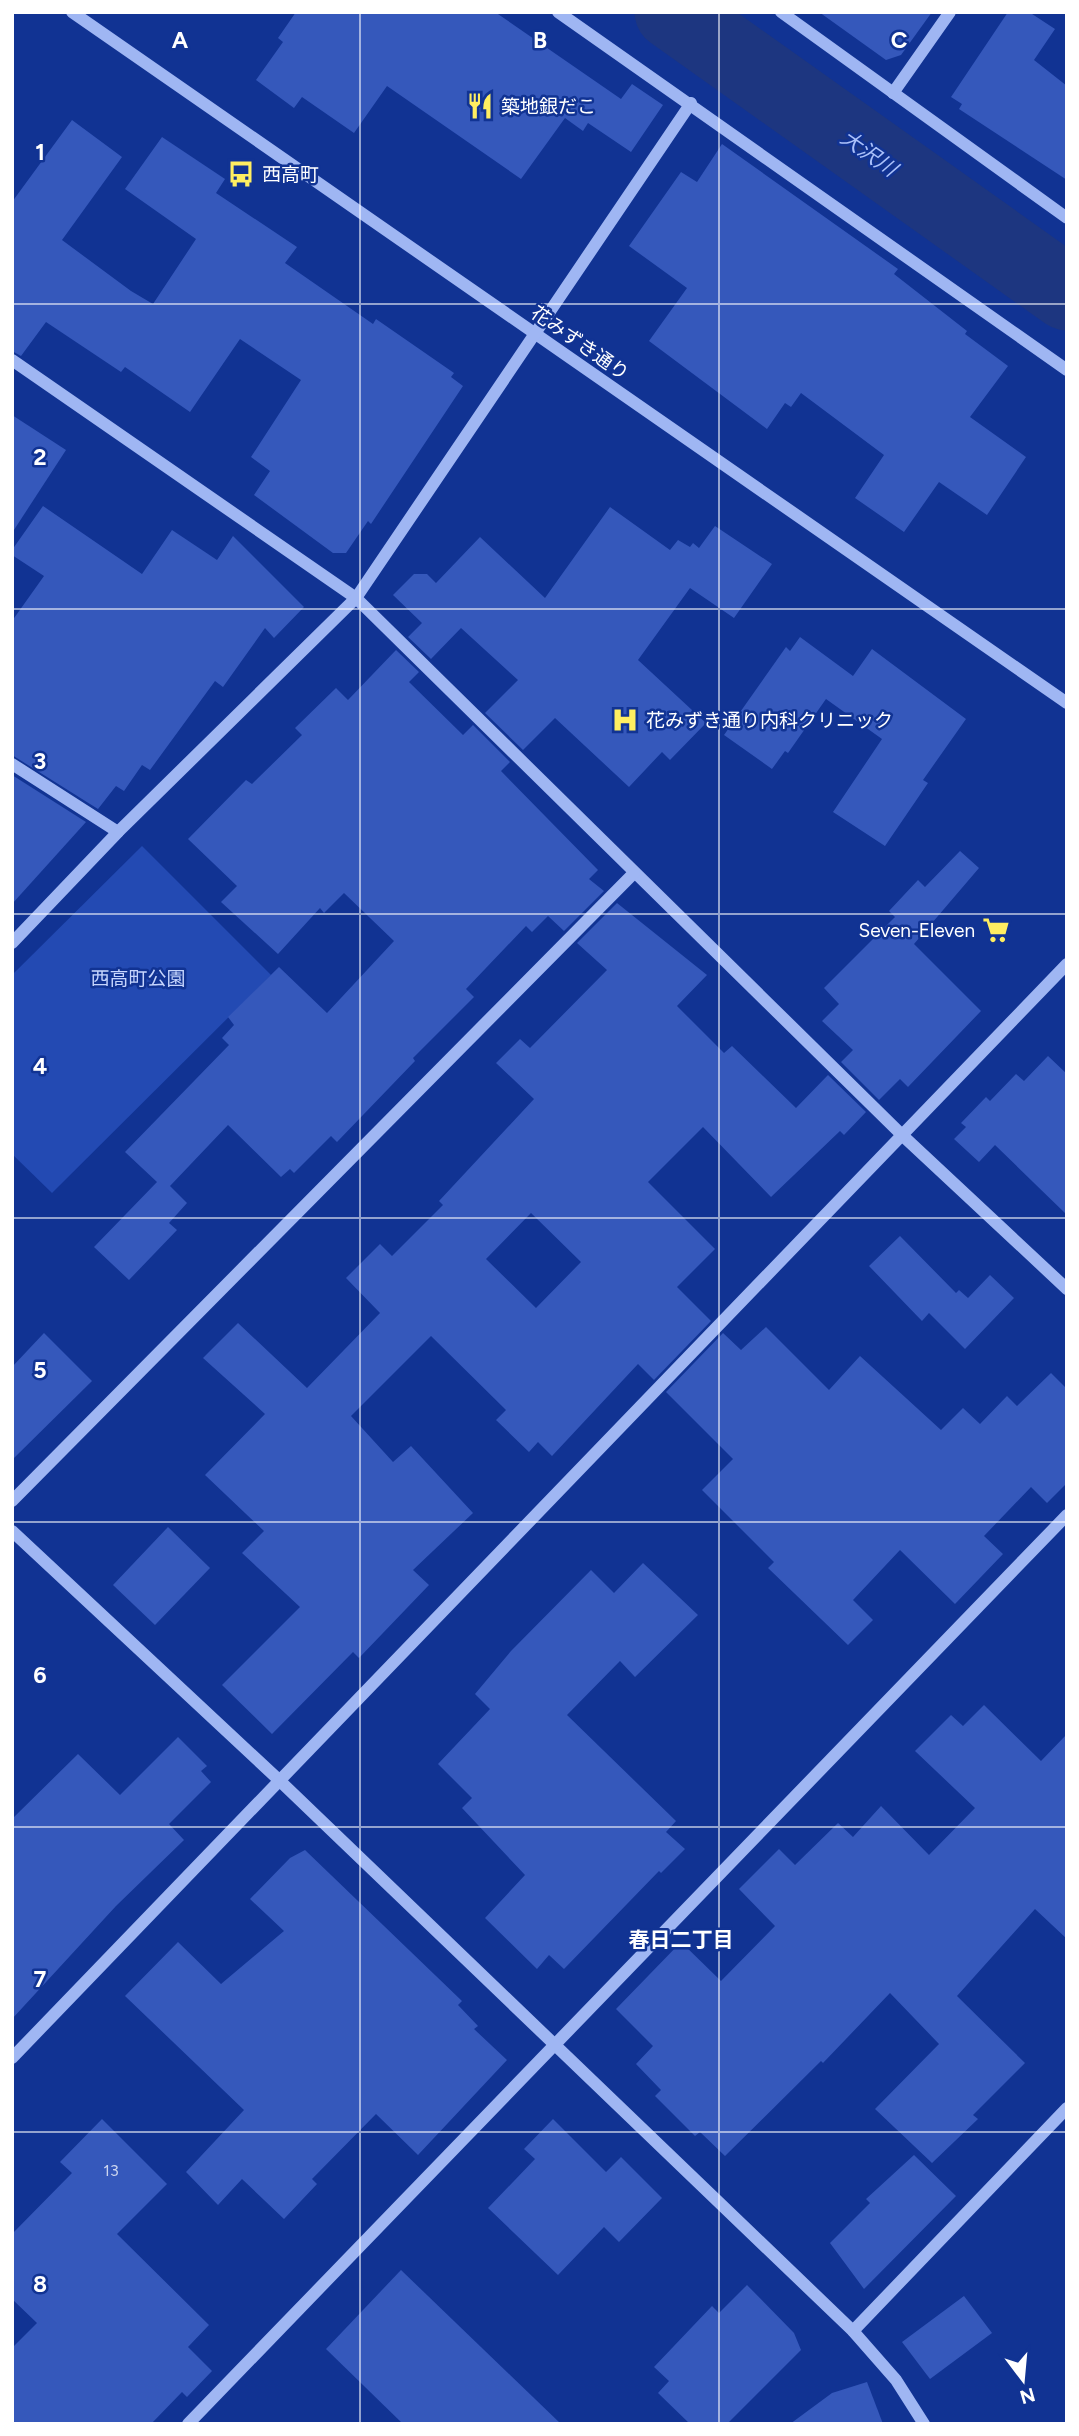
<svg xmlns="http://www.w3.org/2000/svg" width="1079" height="2436" viewBox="0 0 1079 2436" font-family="Figtree,'Noto Sans JP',sans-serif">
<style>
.green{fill:#234ab3}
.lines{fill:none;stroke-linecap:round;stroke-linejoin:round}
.river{stroke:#1d3680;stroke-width:75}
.building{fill:#3558bb;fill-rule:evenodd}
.minor{stroke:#9fb6f3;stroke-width:12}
.grid{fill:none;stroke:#fff;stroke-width:2;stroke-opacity:0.55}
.labels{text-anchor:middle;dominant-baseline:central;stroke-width:5;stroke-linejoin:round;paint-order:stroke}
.number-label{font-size:16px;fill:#ccd5ee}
.poi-label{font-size:19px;fill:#fff;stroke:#113393;text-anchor:start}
.street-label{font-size:19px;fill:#fff;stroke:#113393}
.park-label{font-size:19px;fill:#c6d5fd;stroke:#113393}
.water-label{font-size:21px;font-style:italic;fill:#abc1fa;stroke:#113393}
.neighbourhood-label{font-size:21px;font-weight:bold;fill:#fff;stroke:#113393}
.grid-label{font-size:23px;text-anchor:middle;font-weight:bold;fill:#fff;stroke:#113393;stroke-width:5;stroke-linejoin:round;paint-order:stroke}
</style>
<rect width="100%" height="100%" fill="#113393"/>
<path class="green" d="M142 846 271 975 52 1193 12 1154V975Z"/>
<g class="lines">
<path class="river" d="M672 12 1067 293"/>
</g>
<g class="building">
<path d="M296 12H495L621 99 632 84 663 105 631 152 588 123 583 131 565 118 521 179 387 86 354 133 302 97 294 108 256 80 283 42 278 38Z"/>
<path d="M819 12H932L901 55 886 60Z"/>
<path d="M1008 12H1029L1055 29 1034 60 1067 86V180L959 109 962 104 951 97Z"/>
<path d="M72 120 122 157 62 240 131 291 153 304 196 239 125 189 162 137 225 179 216 193 297 247 285 263 373 324 376 319 454 373 451 377 463 386 371 524 368 521 346 553H333L254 495 270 471 251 457 301 380 240 339 190 412 125 367 121 372 46 322 21 356 12 351V202Z"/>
<path d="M722 144 898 269 894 274 967 331 965 334 1008 366 970 417 1026 457 987 515 939 482 904 532 855 498 884 455 801 393 791 407 785 403 767 429 649 341 687 288 629 246 681 172 697 182Z"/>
<path d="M12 415 66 450 12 533Z"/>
<path d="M43 506 142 574 172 530 217 560 233 536 304 607 274 638 265 628 223 687 215 681 150 770 142 765 124 791 116 786 98 809 12 755V621L44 576 12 555V550Z"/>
<path d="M610 507 670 550 678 540 690 547 693 543 699 548 715 526 772 564 734 618 690 588 638 660 706 723 670 760 662 752 629 787 555 718 523 750 485 713 518 680 461 628 431 659 408 637 422 623 393 595 414 574H427L436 583 480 537 545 598Z"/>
<path d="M800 637 853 676 872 649 966 719 923 780 928 783 885 846 833 812 882 739 826 699 788 753 785 751 772 769 724 735 786 647 790 651Z"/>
<path d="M396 650 419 672 409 682 463 735 473 725 510 762 501 771 598 870 589 879 604 891 564 931 548 916 532 932 526 926 466 989 474 997 413 1058 415 1061 337 1142 331 1136 294 1173 290 1169 281 1177 228 1125 170 1186 187 1203 169 1223 177 1230 129 1280 94 1247 157 1182 125 1152 229 1045 222 1038 234 1025 228 1017 279 967 327 1013 394 941 344 893 324 913 320 908 278 954 221 902 237 886 188 839 246 780 252 784 302 735 295 728 336 688 348 700Z"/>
<path d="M12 775 86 822 12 904Z"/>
<path d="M960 851 979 868 914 944 981 1011 908 1087 900 1079 879 1100 841 1062 853 1050 822 1021 839 1004 824 988 895 917 889 911 918 880 925 887Z"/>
<path d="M617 903 707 975 677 1006 724 1053 732 1046 796 1108 828 1075 866 1112 844 1135 840 1131 771 1197 703 1127 648 1182 715 1249 677 1287 711 1321 654 1380 638 1364 552 1456 538 1442 529 1452 496 1420 506 1410 431 1336 351 1416 393 1462 411 1446 473 1513 413 1570 429 1585 359 1658 353 1652 272 1734 222 1685 300 1607 242 1553 264 1531 205 1475 265 1414 203 1358 238 1323 307 1388 380 1313 346 1278 380 1244 392 1256 443 1205 439 1201 534 1099 496 1063 520 1039 530 1048 607 970 577 943ZM531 1213 581 1262 536 1308 486 1259Z"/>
<path d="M1048 1056 1067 1074V1215L995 1145 979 1162 954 1139 966 1127 961 1123 986 1097 990 1101 1016 1074 1024 1081Z"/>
<path d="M900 1236 956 1293 959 1290 968 1298 990 1275 1014 1298 965 1349 929 1313 922 1321 869 1266Z"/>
<path d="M766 1327 829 1390 860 1356 941 1430 963 1408 980 1424 1007 1396 1017 1406 1051 1373 1067 1389V1483L1047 1503 1031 1487 984 1536 1003 1554 955 1604 900 1550 853 1600 873 1620 848 1645 768 1568 774 1562 702 1490 733 1459 666 1392 723 1333 741 1350Z"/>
<path d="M44 1333 92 1381 12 1460V1367Z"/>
<path d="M168 1527 210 1568 155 1625 113 1585Z"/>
<path d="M643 1563 698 1615 635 1677 620 1661 567 1715 676 1821 666 1832 685 1849 661 1873 659 1871 564 1969 549 1955 537 1969 485 1918 525 1875 462 1808 472 1798 438 1764 490 1709 475 1694 511 1651 591 1570 614 1593Z"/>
<path d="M984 1705 1041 1761 1067 1734V1939L1035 1909 957 1996 1025 2063 973 2115 978 2119 932 2163 875 2109 939 2044 890 1993 823 2063 821 2061 725 2156 700 2132 695 2136 655 2096 661 2090 636 2064 653 2046 616 2009 681 1942 721 1981 775 1926 739 1889 779 1849 795 1865 838 1823 853 1837 881 1806 929 1855 975 1808 915 1751 951 1715 963 1726Z"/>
<path d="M178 1737 207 1766 201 1771 211 1782 169 1824 184 1840 116 1906 12 2019V1819L78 1754 120 1795Z"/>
<path d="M305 1850 462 2001 458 2005 478 2026 474 2029 507 2060 418 2155 376 2114 312 2179 317 2184 284 2219 242 2179 218 2205 186 2172 244 2110 125 1996 178 1942 221 1984 284 1931 250 1899 290 1858Z"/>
<path d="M102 2119 167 2184 117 2234 209 2325 188 2347 212 2371 187 2397 182 2392 151 2424H12V2348L37 2323 12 2299V2234L72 2173 60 2162Z"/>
<path d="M553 2119 606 2172 621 2157 662 2198 619 2242 604 2227 558 2275 488 2208 535 2159 524 2149Z"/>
<path d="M914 2155 956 2196 864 2289 830 2243 870 2203 866 2199Z"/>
<path d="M401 2270 561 2424H403L326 2349Z"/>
<path d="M747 2285 794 2333 801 2350 727 2424H690L658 2393 669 2381 654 2367 712 2306 719 2313Z"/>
<path d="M964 2296 992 2333 930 2379 902 2342Z"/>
<path d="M867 2382 883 2424H790L832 2393Z"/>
</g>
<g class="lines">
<g class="minor">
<path d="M72 12 1067 703"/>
<path d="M558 12 1067 370"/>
<path d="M781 12 1067 218"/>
<path d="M893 93 950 12"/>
<path d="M12 360 356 598 902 1135 1067 1289"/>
<path d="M12 764 118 832"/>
<path d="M12 943 118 832 356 598 691 103"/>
<path d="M12 1501 634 873"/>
<path d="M12 1531 280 1781 853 2331 896 2380 924 2424"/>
<path d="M12 2058 1067 964"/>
<path d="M853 2331 1067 2108"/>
<path d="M188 2424 1067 1515"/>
</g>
</g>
<path class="grid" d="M360 12V2424M719 12V2424M12 304H1067M12 609H1067M12 914H1067M12 1218H1067M12 1522H1067M12 1827H1067M12 2132H1067"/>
<defs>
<g id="restaurant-bare" transform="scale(2.1)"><path d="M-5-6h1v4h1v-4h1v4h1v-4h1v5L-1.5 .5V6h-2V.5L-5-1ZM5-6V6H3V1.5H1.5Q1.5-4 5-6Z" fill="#ffee61" stroke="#113393" stroke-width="2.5" paint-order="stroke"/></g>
<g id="bus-bare" transform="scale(2.1)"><path d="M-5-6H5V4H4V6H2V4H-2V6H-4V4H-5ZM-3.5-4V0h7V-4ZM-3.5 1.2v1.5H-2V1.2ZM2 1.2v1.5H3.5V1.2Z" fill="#ffee61" stroke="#113393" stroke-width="2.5" paint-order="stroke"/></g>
<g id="hospital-bare" transform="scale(2.1)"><path d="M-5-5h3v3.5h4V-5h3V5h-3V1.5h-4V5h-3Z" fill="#ffee61" stroke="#113393" stroke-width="2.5" paint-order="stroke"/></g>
<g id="supermarket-bare" transform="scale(2.1)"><path d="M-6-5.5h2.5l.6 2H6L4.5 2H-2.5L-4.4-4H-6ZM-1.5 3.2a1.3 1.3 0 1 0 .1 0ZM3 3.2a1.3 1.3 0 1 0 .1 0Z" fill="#ffee61" stroke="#113393" stroke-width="2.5" paint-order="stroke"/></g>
</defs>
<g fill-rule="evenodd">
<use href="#restaurant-bare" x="480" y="106"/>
<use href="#bus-bare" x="241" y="174"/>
<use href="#hospital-bare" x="625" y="720"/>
<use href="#supermarket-bare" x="996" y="930"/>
</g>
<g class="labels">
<g class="number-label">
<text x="111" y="2170">13</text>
</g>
<g class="poi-label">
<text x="501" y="106">築地銀だこ</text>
<text x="262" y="174">西高町</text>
<text x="646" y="720">花みずき通り内科クリニック</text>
<text x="975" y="930" text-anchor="end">Seven-Eleven</text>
</g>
<g class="street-label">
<text transform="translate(580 343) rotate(35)">花みずき通り</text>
</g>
<g class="park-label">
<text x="138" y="978">西高町公園</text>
</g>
<g class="water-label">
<text transform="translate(869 153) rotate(35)">大沢川</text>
</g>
<g class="neighbourhood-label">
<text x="681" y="1939">春日二丁目</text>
</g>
</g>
<g class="grid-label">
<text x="180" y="48">A</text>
<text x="540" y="48">B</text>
<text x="899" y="48">C</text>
<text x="40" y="160">1</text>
<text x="40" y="465">2</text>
<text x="40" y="769">3</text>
<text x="40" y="1074">4</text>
<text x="40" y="1378">5</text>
<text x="40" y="1683">6</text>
<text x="40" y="1987">7</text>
<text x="40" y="2292">8</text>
</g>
<rect width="1079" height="2436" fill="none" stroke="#ffffff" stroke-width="28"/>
<g transform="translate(1023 2380) rotate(164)" stroke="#113393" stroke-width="5" paint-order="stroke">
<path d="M0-5L12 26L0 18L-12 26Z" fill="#ffffff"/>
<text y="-10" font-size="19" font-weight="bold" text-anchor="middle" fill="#ffffff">N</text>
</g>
</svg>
